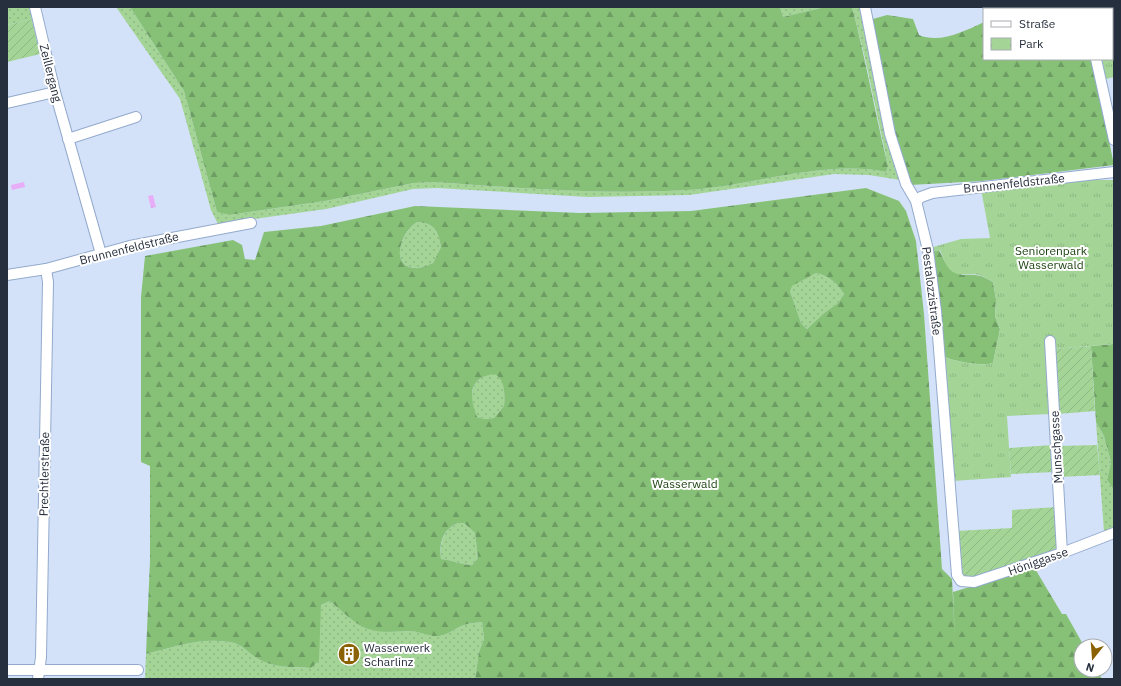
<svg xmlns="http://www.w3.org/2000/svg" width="1121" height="686" viewBox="0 0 1121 686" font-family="'IBM Plex Sans',sans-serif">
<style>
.grass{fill:url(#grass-dots)}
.forest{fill:url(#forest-firs);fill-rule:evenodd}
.park{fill:url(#park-tufts)}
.garden{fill:url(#garden-furrows)}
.water{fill:url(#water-ripples)}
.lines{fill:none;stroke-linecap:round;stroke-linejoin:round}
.street-casing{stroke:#93aacd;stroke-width:12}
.street{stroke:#fff;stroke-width:10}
.labels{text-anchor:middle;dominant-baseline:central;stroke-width:4;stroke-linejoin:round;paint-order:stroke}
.street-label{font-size:12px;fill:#262f3d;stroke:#fff}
.park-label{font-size:12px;fill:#183f0c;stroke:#fff}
.poi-label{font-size:12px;fill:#262f3d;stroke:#fff;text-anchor:start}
</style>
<defs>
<pattern id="grass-dots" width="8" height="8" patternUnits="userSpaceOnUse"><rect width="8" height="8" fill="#a4d597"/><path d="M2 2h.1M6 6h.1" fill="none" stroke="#8db783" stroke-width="1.8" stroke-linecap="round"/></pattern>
<pattern id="forest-firs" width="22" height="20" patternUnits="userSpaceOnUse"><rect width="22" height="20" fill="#87c177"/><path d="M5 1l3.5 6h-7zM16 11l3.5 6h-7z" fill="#6e9d63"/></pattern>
<pattern id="park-tufts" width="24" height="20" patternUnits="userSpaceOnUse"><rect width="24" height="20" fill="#a4d597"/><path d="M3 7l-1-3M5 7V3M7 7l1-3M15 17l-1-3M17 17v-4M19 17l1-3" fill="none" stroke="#8db783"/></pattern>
<pattern id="garden-furrows" width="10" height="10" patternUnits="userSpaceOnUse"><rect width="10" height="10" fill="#a4d597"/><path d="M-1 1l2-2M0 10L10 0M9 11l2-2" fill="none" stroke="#8db783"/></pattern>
<pattern id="water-ripples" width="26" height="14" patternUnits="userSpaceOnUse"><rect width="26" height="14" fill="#e8adf7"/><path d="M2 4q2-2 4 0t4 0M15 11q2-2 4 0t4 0" fill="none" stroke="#c795d5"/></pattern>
</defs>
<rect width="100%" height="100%" fill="#d3e2f8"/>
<g class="grass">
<path d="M7 7H29L32 19 7 25Z"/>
<path d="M116 7H130L184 91 217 212 229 215 325 201 414 183 435 182C519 188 603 195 687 190 750 187 823 159 886 172L888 166 865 58 852 7H863L900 180 869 175 834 174 689 195 588 197 437 188 413 189 326 209 218 224 211 210 180 99Z"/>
<path d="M780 7H825L783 17Z"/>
<path d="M417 222C435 223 438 231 441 247L433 263C428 265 420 269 415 268 388 265 402 232 417 222Z"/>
<path d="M816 273C828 275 838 284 844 294L838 303 824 313 807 329 801 323 790 291 791 286Z"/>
<path d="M495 373C505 380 505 395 504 406L494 418 485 419 476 417C469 396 468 378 495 373Z"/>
<path d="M1096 422 1104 436 1111 462 1107 480 1114 490V527L1104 532Z"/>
<path d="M458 523H464L475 533 478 558 472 565C462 565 452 560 441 559 440 543 442 530 458 523Z"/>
<path d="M330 601C362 629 364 633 409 631 419 631 429 637 439 636 449 635 455 628 464 625 469 623 477 623 482 622L484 639 479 652 475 679H145L146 654C174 647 204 636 234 643 244 646 248 653 257 658 272 668 293 667 311 668L321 605Z"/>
</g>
<g class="forest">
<path d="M130 7H780L783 17 825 7H852C866 60 875 113 888 166L886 172C823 159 750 187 687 190 603 195 519 188 435 182L414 183 325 201 229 215 217 212 184 91Z"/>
<path d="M1048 7H1080V9H1040Z"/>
<path d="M887 15 913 19 919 35C940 44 965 31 984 22V59H1092L1114 165 982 181 910 185 894 137 873 19Z"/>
<path d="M866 188 899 201 906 211 916 241 924 314 942 569 952 579 955 640 953 592 1034 567 1062 614H1066L1084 646H1081V670H1097L1102 679H475L479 652 484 639 482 622C476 623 469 623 464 625 455 628 449 635 439 636 429 637 418 631 409 631 364 634 362 629 330 601L321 605 319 660 311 668C293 667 272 668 257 658 248 653 244 646 234 643 204 636 174 647 146 654L150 560V466L141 462V297L145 256 233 240 242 245 245 259 255 260 264 232 321 226 415 206 580 213 691 211ZM417 222C435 223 438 231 441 247L433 263C428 265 420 269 415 268 389 266 401 232 417 222ZM816 273C828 275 838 284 844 294L838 303 824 313 807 329 801 323 790 291 792 286ZM495 374C505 380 505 395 504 406L494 418 485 419 477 417C469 396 468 377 495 374ZM458 523H464L475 533 478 558 472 565C462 565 452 560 441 559 439 543 442 530 458 523Z"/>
<path d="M939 250 945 262 962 275C974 274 982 275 993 282L996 299 995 316 1000 329 993 363C983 367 952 361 943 356L931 252Z"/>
<path d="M1114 344V490L1107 480 1111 462 1104 436 1096 422 1091 346Z"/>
</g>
<g class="park">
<path d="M1112 25H1114V77L1106 79 1102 59H1112Z"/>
<path d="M1072 180H1114V344L1054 349V337L1046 338 1051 414 1007 416 1011 477 953 481 943 356C952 361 983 367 993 363L1000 329 995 316 996 299 993 282C986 278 980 274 972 274 966 274 959 276 953 272 946 268 943 257 940 250L931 252 930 248 961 239 990 238 981 189Z"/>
</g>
<g class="garden">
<path d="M32 19 40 54 7 62V25Z"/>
<path d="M1091 346 1095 411 1058 414 1054 349Z"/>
<path d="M1053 445 1054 472 1011 474 1009 448Z"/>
<path d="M1097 445 1100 475 1060 477 1059 446Z"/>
<path d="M1057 507 1059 549 979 577 967 578 962 575 956 531 1012 528V510Z"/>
</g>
<g class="water">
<path d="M24 182 25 187 12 190 11 185Z"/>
<path d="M153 195 156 207 151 208 148 196Z"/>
</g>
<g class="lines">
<g class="street-casing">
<g id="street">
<path d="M35 7 55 92 101 254"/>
<path d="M865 7 890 134 906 184 916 201 928 250 936 311 957 575 961 581 974 582 1062 553 1114 533"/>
<path d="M1085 7V9"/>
<path d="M1096 59 1114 140"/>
<path d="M7 103 55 92"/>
<path d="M68 139 136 117"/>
<path d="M916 201 921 197 932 193 1114 172"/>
<path d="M7 275 46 269 130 246 251 223"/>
<path d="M1050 341 1062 553"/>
<path d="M7 670H138"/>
<path d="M38 679 41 657 48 282 46 269"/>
</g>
</g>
<use href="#street" class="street"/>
</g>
<defs>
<g id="building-disc" transform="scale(1.15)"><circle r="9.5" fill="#8b6203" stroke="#fff"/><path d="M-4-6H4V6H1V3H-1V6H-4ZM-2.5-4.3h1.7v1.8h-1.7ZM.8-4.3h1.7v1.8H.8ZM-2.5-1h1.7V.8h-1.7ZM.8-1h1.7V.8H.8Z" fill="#fff"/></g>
</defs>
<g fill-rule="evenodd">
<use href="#building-disc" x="349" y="654"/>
</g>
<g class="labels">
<g class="street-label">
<text transform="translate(51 73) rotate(76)">Zeillergang</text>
<text transform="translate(1014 183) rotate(-6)">Brunnenfeldstraße</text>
<text transform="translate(129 248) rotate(-14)">Brunnenfeldstraße</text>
<text transform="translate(932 291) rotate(83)">Pestalozzistraße</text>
<text transform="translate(1056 447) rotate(-93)">Munschgasse</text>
<text transform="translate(44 474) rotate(-89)">Prechtlerstraße</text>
<text transform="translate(1038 561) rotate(-19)">Höniggasse</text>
</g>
<g class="park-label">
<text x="1051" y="250">Seniorenpark<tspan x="1051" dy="14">Wasserwald</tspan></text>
<text x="685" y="483">Wasserwald</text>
</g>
<g class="poi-label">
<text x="364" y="647">Wasserwerk<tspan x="364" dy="14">Scharlinz</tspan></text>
</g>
</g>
<rect width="1121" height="686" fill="none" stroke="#262f3d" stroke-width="16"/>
<rect x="983" y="8" width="130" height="52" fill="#ffffff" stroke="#a8acb1"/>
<rect x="991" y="21" width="20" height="6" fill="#ffffff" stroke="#a8acb1"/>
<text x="1019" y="28" font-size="12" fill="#262f3d">Straße</text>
<rect x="991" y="38" width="20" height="12" fill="url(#park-tufts)" stroke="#a8acb1"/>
<text x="1019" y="48" font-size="12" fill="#262f3d">Park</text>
<g transform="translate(1093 658) rotate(197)"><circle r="19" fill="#ffffff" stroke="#a8acb1"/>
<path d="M0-3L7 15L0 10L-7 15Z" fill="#8b6203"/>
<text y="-6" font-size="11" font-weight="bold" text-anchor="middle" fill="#262f3d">N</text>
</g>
</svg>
